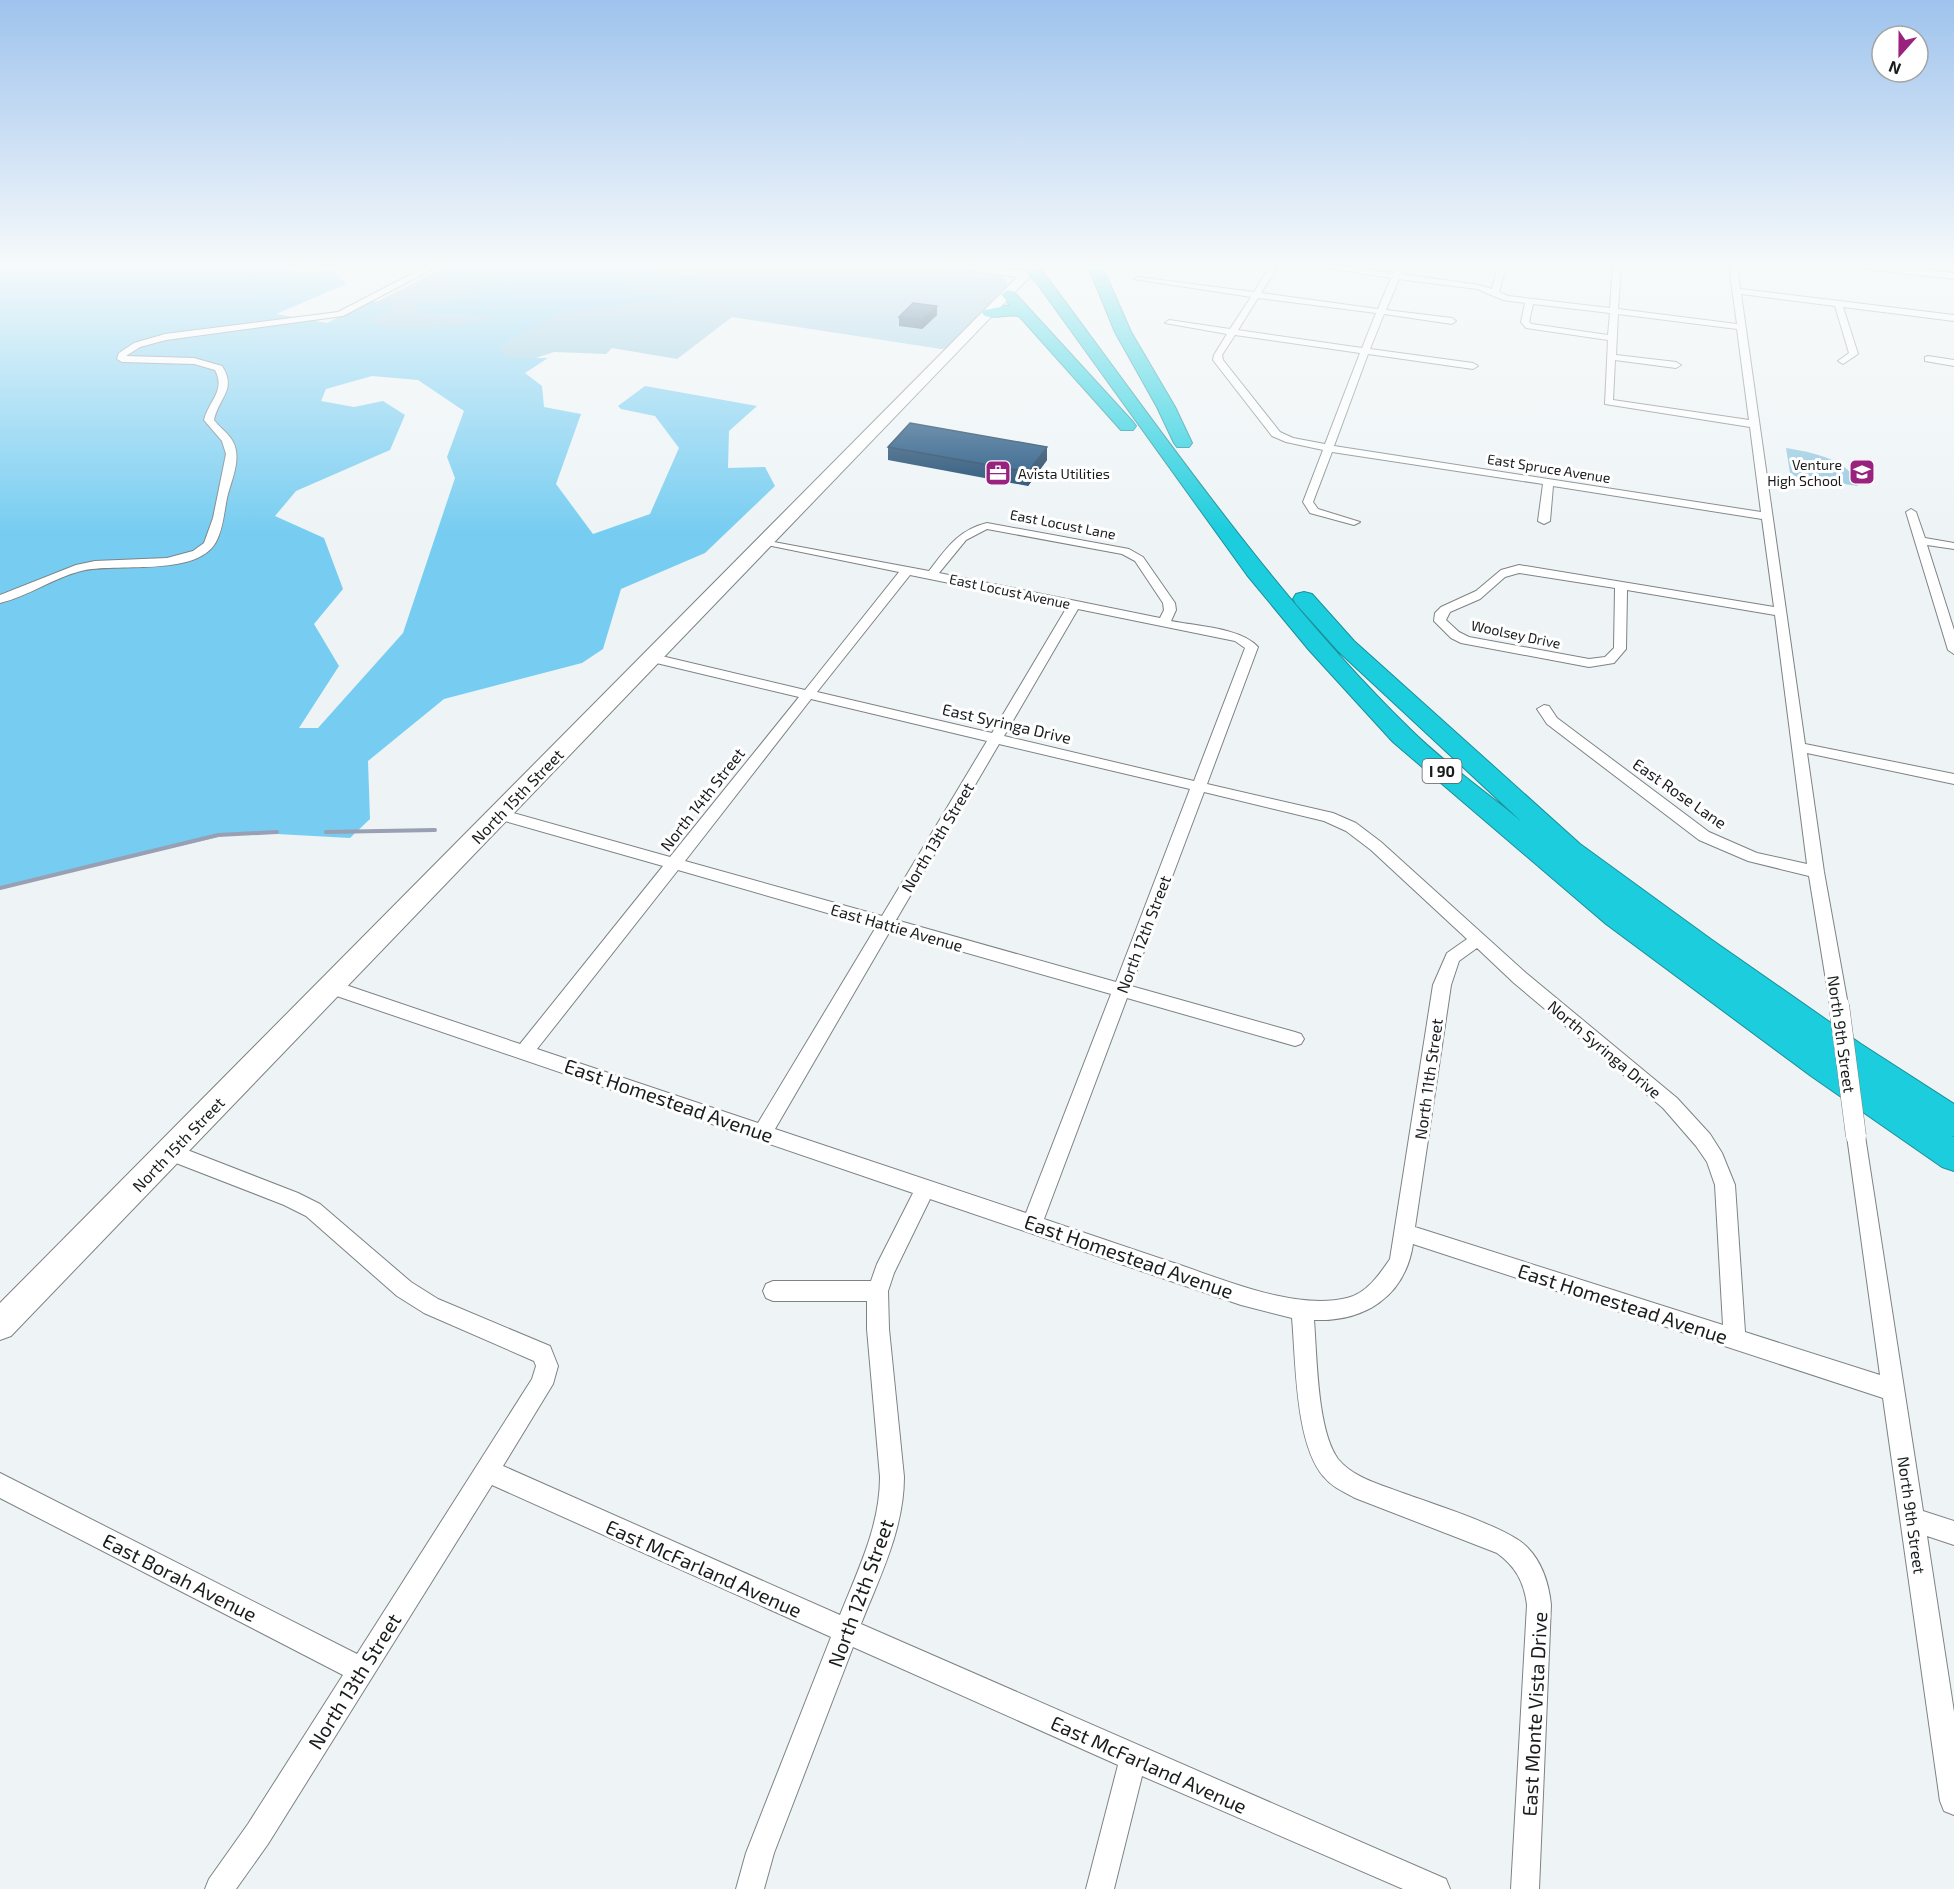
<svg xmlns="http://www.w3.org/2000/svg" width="1954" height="1889" viewBox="0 0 1954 1889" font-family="'Exo 2',sans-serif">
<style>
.green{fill:#92c8e0}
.forest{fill:#77cdf1;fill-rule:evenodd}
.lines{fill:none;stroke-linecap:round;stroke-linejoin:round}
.stream{stroke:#99a0b3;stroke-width:4}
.street-casing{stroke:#7d8385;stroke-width:2}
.secondary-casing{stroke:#7d8385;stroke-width:2}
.highway-casing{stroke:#1b8f99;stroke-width:2}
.street{fill:#fff;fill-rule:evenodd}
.secondary{fill:#fff;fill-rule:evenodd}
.highway{fill:#1ccddd;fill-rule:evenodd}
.street-bridge-casing{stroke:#7d8385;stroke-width:21;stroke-linecap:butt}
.highway-bridge-casing{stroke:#1b8f99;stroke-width:17;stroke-linecap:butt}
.street-bridge{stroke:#fff;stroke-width:20}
.highway-bridge{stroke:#1ccddd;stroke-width:16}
.wall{fill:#0f3e66}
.shaded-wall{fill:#0c3253}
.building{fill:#114877;stroke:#0c3253;stroke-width:1.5}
.labels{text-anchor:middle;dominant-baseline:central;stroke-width:6;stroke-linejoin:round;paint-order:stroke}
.far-poi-label{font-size:14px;fill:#191b1c;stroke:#fff;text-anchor:end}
.far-street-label{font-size:14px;fill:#191b1c;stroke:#fff}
.shield{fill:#fff;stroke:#5e5f60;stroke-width:1.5}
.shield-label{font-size:15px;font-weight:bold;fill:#191b1c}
.street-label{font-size:16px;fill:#191b1c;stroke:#fff}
.near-street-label{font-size:20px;fill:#191b1c;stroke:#fff}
</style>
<rect width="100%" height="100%" fill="#eef4f6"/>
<g class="green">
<path d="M447 266H940L997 275 1005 278 1009 288 947 348 941 349 732 317 677 359 612 348 606 354 554 352 530 360H513L333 324Z"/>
<path d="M1786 448C1811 452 1850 459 1858 486L1797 477 1790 473Z"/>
</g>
<path class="forest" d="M0 266H280L301 273 332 270 346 284 276 314 327 323 371 301 395 305 394 309 369 319C389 339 466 324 493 319L486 316 420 313 414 307 426 302 445 305 481 284 427 276 447 266H650L660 274 706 278 711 280 697 285 636 283 629 290C645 299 662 292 679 299L559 312 499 347 507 358H548L525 373 542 386 544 407 581 414 556 484 593 534 650 514 679 448 655 416 621 409 618 406 645 386 757 406 729 431 728 468 765 467 775 486 705 553 621 589 603 649 582 663 444 699 368 761 370 819 350 838 239 832 0 889ZM372 376 418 380 464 411 447 457 455 478 403 633 318 728H299L339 666 314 624 343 589 324 538 275 516 296 491 390 450 405 415 383 401 354 407 321 401 326 389Z"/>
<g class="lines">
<g class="stream">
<path d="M326 832 435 830"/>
<path d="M0 888 218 835 277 832"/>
</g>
<g class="street-casing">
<g id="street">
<path d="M427 266H438L343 316 166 340 140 347 126 356 194 358 222 366C237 390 219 397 214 420 219 427 227 432 232 440 243 458 231 480 227 498 224 513 223 529 216 542 196 578 115 562 81 571 53 578 29 596 0 603V595L76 565 95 561 167 558 193 551 204 543 213 518 226 454 222 441 204 420C209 400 226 391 215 370L194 364 122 362 117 359 119 353 134 343 165 334 338 312Z"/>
<path d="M954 266H976L977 268 973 270Z"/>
<path d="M1270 266H1278L1261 293 1378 309 1391 278 1315 266H1340L1393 273 1397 266H1403L1401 274 1479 285 1492 289 1498 266H1506L1499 292 1508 296 1610 308 1613 266H1621L1618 309 1737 324 1729 266H1737L1740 289 1954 315V321L1843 307 1858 354 1843 364 1838 361 1849 353 1835 306 1741 294 1805 744 1954 774V784L1807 753 1824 872 1848 1005 1845 1010 1839 1012 1833 1010 1830 1005 1809 876 1748 861 1699 840 1547 724 1537 709 1544 705 1549 706 1557 718 1709 832 1757 853 1807 864 1775 615 1627 590 1626 649 1614 663 1589 667 1461 643 1451 638 1434 621 1435 613 1441 607 1476 591 1501 570 1519 565 1774 607 1762 519 1553 486 1550 521 1544 524 1538 521 1543 484 1332 452 1313 502 1318 509 1360 522 1354 525 1310 513 1303 502 1323 450 1286 442 1272 436 1213 360 1214 355 1227 334 1165 323 1169 320 1230 329 1251 297 1134 279 1138 277 1254 292ZM1399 279 1477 289 1503 300 1525 303 1521 322 1526 328 1608 340 1605 404 1750 427 1761 512 1334 446 1368 354 1473 369 1478 366 1473 363 1370 349 1384 314 1452 324 1456 321 1452 318 1386 310ZM1258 298 1376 313 1362 348 1238 330ZM1533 304 1610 313 1608 335 1532 324 1529 322ZM1618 314 1737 329 1749 420 1613 400 1615 360 1676 368 1681 365 1676 362 1616 355ZM1235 335 1360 353 1325 444 1293 438 1280 432 1223 360 1222 355ZM1519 573 1615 588 1614 648 1605 657 1589 659 1469 637 1459 632 1446 620 1450 612 1480 599 1505 577Z"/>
<path d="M1928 356 1954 360V366L1925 361V357Z"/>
<path d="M1911 509 1916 512 1925 538 1954 543V549L1927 545 1954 630V654L1948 650 1906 512Z"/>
<path d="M987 523 1129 549 1143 557 1175 603 1176 610 1171 621C1196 626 1242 628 1258 647L1207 784 1333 813 1356 823 1381 842 1526 973 1677 1098 1710 1134 1722 1153 1735 1185 1745 1332 1880 1375 1847 1136 1849 1130 1856 1128 1863 1130 1865 1136 1923 1511 1954 1521V1545L1927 1536 1954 1712V1815L1944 1811 1940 1801 1883 1398 1413 1244C1405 1297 1364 1322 1314 1320 1317 1357 1317 1430 1338 1459 1350 1474 1372 1482 1389 1488 1420 1500 1507 1526 1527 1547 1542 1562 1549 1584 1551 1605L1539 1889H1511L1527 1605C1524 1582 1516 1567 1497 1553L1355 1498C1344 1492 1332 1487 1324 1477 1295 1444 1296 1361 1292 1318L1241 1305 930 1199 894 1273 888 1291 889 1329 904 1477C904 1529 880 1576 861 1624L1446 1879 1450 1889H1403L1142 1776 1114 1889H1086L1118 1765 853 1647 774 1853 764 1889H736L746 1853 831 1637 492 1485 268 1844 236 1889H205L209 1879 248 1824 343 1675 0 1498V1473L357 1654 532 1379 536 1366 534 1361 424 1313 397 1296 306 1216 284 1205 163 1158 160 1152 163 1146 170 1144 177 1146 298 1193 320 1204 411 1282 438 1299 550 1346 558 1366 553 1384 503 1466 840 1615C858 1570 880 1526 880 1477L867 1329V1301H773L766 1298 763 1291 766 1284 773 1281H871L877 1264 913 1193 325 992 322 987 325 982 331 980 520 1044 663 866 494 818 492 814 494 810 499 809 670 857 799 697 648 661 647 658 648 655 653 654 805 690 899 572 767 545 761 542 763 540 929 571C946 549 958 530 987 523ZM987 529 1122 554 1135 561 1163 603 1164 610 1160 618 939 573 966 540ZM910 575 1067 607 992 733 817 692ZM1078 609 1235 641 1245 648 1194 781 1004 736ZM811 699 987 741 882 916 685 861ZM999 744 1190 789 1116 982 896 920ZM1204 792 1324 821 1346 831 1371 850 1467 939 1447 953 1433 985 1390 1259C1379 1275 1367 1293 1347 1298 1295 1311 1223 1279 1174 1263 1130 1248 1087 1234 1044 1219L1127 998 1295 1046 1301 1044 1304 1039 1301 1034 1295 1032 1131 986ZM678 870 876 927 758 1123 537 1049ZM890 931 1111 994 1026 1213 775 1129ZM1477 948 1514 983 1663 1108 1696 1146 1707 1162 1715 1185 1723 1325 1415 1227 1451 985 1459 961Z"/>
</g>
</g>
<g class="secondary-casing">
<g id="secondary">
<path d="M968 266 1023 271 1028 266H1040L11 1336 0 1340V1303L1017 277 973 271 969 270Z"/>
<path d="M1861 266H1899L1954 273V279L1866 269Z"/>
</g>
</g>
<g class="highway-casing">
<g id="highway">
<path d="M966 266H980V268L973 272 968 271Z"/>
<path d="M1088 266H1102L1131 332 1175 407 1192 443 1189 447H1177L1174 443 1157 407 1115 332Z"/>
<path d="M1038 271 1043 272C1160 428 1270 592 1410 729 1444 763 1485 791 1522 822L1338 651 1296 604 1293 599 1296 594 1304 592 1312 594 1354 641 1580 844 1712 940 1861 1044 1954 1104V1136H1952L1954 1137V1171L1942 1167 1811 1076 1606 924 1393 742 1309 650 1247 575 1031 275Z"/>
<path d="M1008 290 1013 291 1133 422 1136 426 1133 430H1121L1019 316C1006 314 995 319 985 316L982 313 985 310 1010 305 1001 294Z"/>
</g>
</g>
<use href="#street" class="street"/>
<use href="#secondary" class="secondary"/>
<use href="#highway" class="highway"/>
<g class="street-bridge-casing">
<path id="street-bridge" d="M1839 1005 1856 1136"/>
</g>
<g class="highway-bridge-casing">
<path id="highway-bridge" d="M1033 266 1038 275"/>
</g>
<use href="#street-bridge" class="street-bridge"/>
<use href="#highway-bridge" class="highway-bridge"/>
</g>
<g class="wall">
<path d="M937 306V315L922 329 899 326V317Z"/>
<path d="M888 447 1047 460 1028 486 888 460Z"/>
</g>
<g class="shaded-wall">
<path d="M937 306V315L922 329V320Z"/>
<path d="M1047 447V460L1028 486V472Z"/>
</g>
<g class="building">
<path d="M913 303 937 306 922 320 899 317Z"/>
<path d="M910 423 1047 447 1028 472 888 447Z"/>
</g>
<linearGradient id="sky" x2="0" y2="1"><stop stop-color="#9ec3ed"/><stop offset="0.5" stop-color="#f7fafb"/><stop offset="1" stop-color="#f7fafb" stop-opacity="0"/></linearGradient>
<rect width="1954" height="531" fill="url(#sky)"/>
<defs>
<g id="school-square" transform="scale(1.35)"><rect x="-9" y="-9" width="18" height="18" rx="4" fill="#98227d" stroke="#fff"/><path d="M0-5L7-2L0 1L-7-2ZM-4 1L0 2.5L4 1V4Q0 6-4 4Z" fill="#fff"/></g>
<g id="office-square" transform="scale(1.35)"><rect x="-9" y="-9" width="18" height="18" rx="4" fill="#98227d" stroke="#fff"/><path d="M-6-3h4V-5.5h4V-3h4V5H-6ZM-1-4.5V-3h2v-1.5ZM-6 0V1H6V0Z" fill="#fff"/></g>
</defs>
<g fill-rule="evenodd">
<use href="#school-square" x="1862" y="472"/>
<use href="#office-square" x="998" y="473"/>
</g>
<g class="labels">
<g class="far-poi-label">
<text x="1842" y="464">Venture<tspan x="1842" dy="16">High School</tspan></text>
<text x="1018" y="473" text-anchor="start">Avista Utilities</text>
</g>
<g class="far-street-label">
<text transform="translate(1549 468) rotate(9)">East Spruce Avenue</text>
<text transform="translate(1063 524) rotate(11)">East Locust Lane</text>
<text transform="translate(1010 591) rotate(12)">East Locust Avenue</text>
<text transform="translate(1516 634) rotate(12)">Woolsey Drive</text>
</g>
<rect class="shield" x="1422.5" y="759" width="39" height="24" rx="4.5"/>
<g class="shield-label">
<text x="1442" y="771">I 90</text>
</g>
<g class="street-label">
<text transform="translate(1007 723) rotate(13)">East Syringa Drive</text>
<text transform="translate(1680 793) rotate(35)">East Rose Lane</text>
<text transform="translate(517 796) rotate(-46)">North 15th Street</text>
<text transform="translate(702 799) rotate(-52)">North 14th Street</text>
<text transform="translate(937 837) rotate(-59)">North 13th Street</text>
<text transform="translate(897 927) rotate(16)">East Hattie Avenue</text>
<text transform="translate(1143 934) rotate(-69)">North 12th Street</text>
<text transform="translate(1842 1034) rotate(82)">North 9th Street</text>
<text transform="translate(1605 1049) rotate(40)">North Syringa Drive</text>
<text transform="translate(1428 1079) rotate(-82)">North 11th Street</text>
<text transform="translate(178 1144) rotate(-46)">North 15th Street</text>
<text transform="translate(1912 1515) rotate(82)">North 9th Street</text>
</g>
<g class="near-street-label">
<text transform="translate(669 1100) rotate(19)">East Homestead Avenue</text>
<text transform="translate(1129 1256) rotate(19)">East Homestead Avenue</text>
<text transform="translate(1623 1303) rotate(18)">East Homestead Avenue</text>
<text transform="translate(704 1568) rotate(24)">East McFarland Avenue</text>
<text transform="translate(180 1577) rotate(27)">East Borah Avenue</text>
<text transform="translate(860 1593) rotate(-70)">North 12th Street</text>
<text transform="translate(354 1681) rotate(-58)">North 13th Street</text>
<text transform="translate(1534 1714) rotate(-87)">East Monte Vista Drive</text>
<text transform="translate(1149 1764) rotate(24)">East McFarland Avenue</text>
</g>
</g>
<g transform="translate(1900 54) rotate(201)"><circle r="28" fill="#ffffff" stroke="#a3a4a4" stroke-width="1.5"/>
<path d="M0-4.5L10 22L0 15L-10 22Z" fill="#98227d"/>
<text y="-9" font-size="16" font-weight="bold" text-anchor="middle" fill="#191b1c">N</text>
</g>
</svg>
